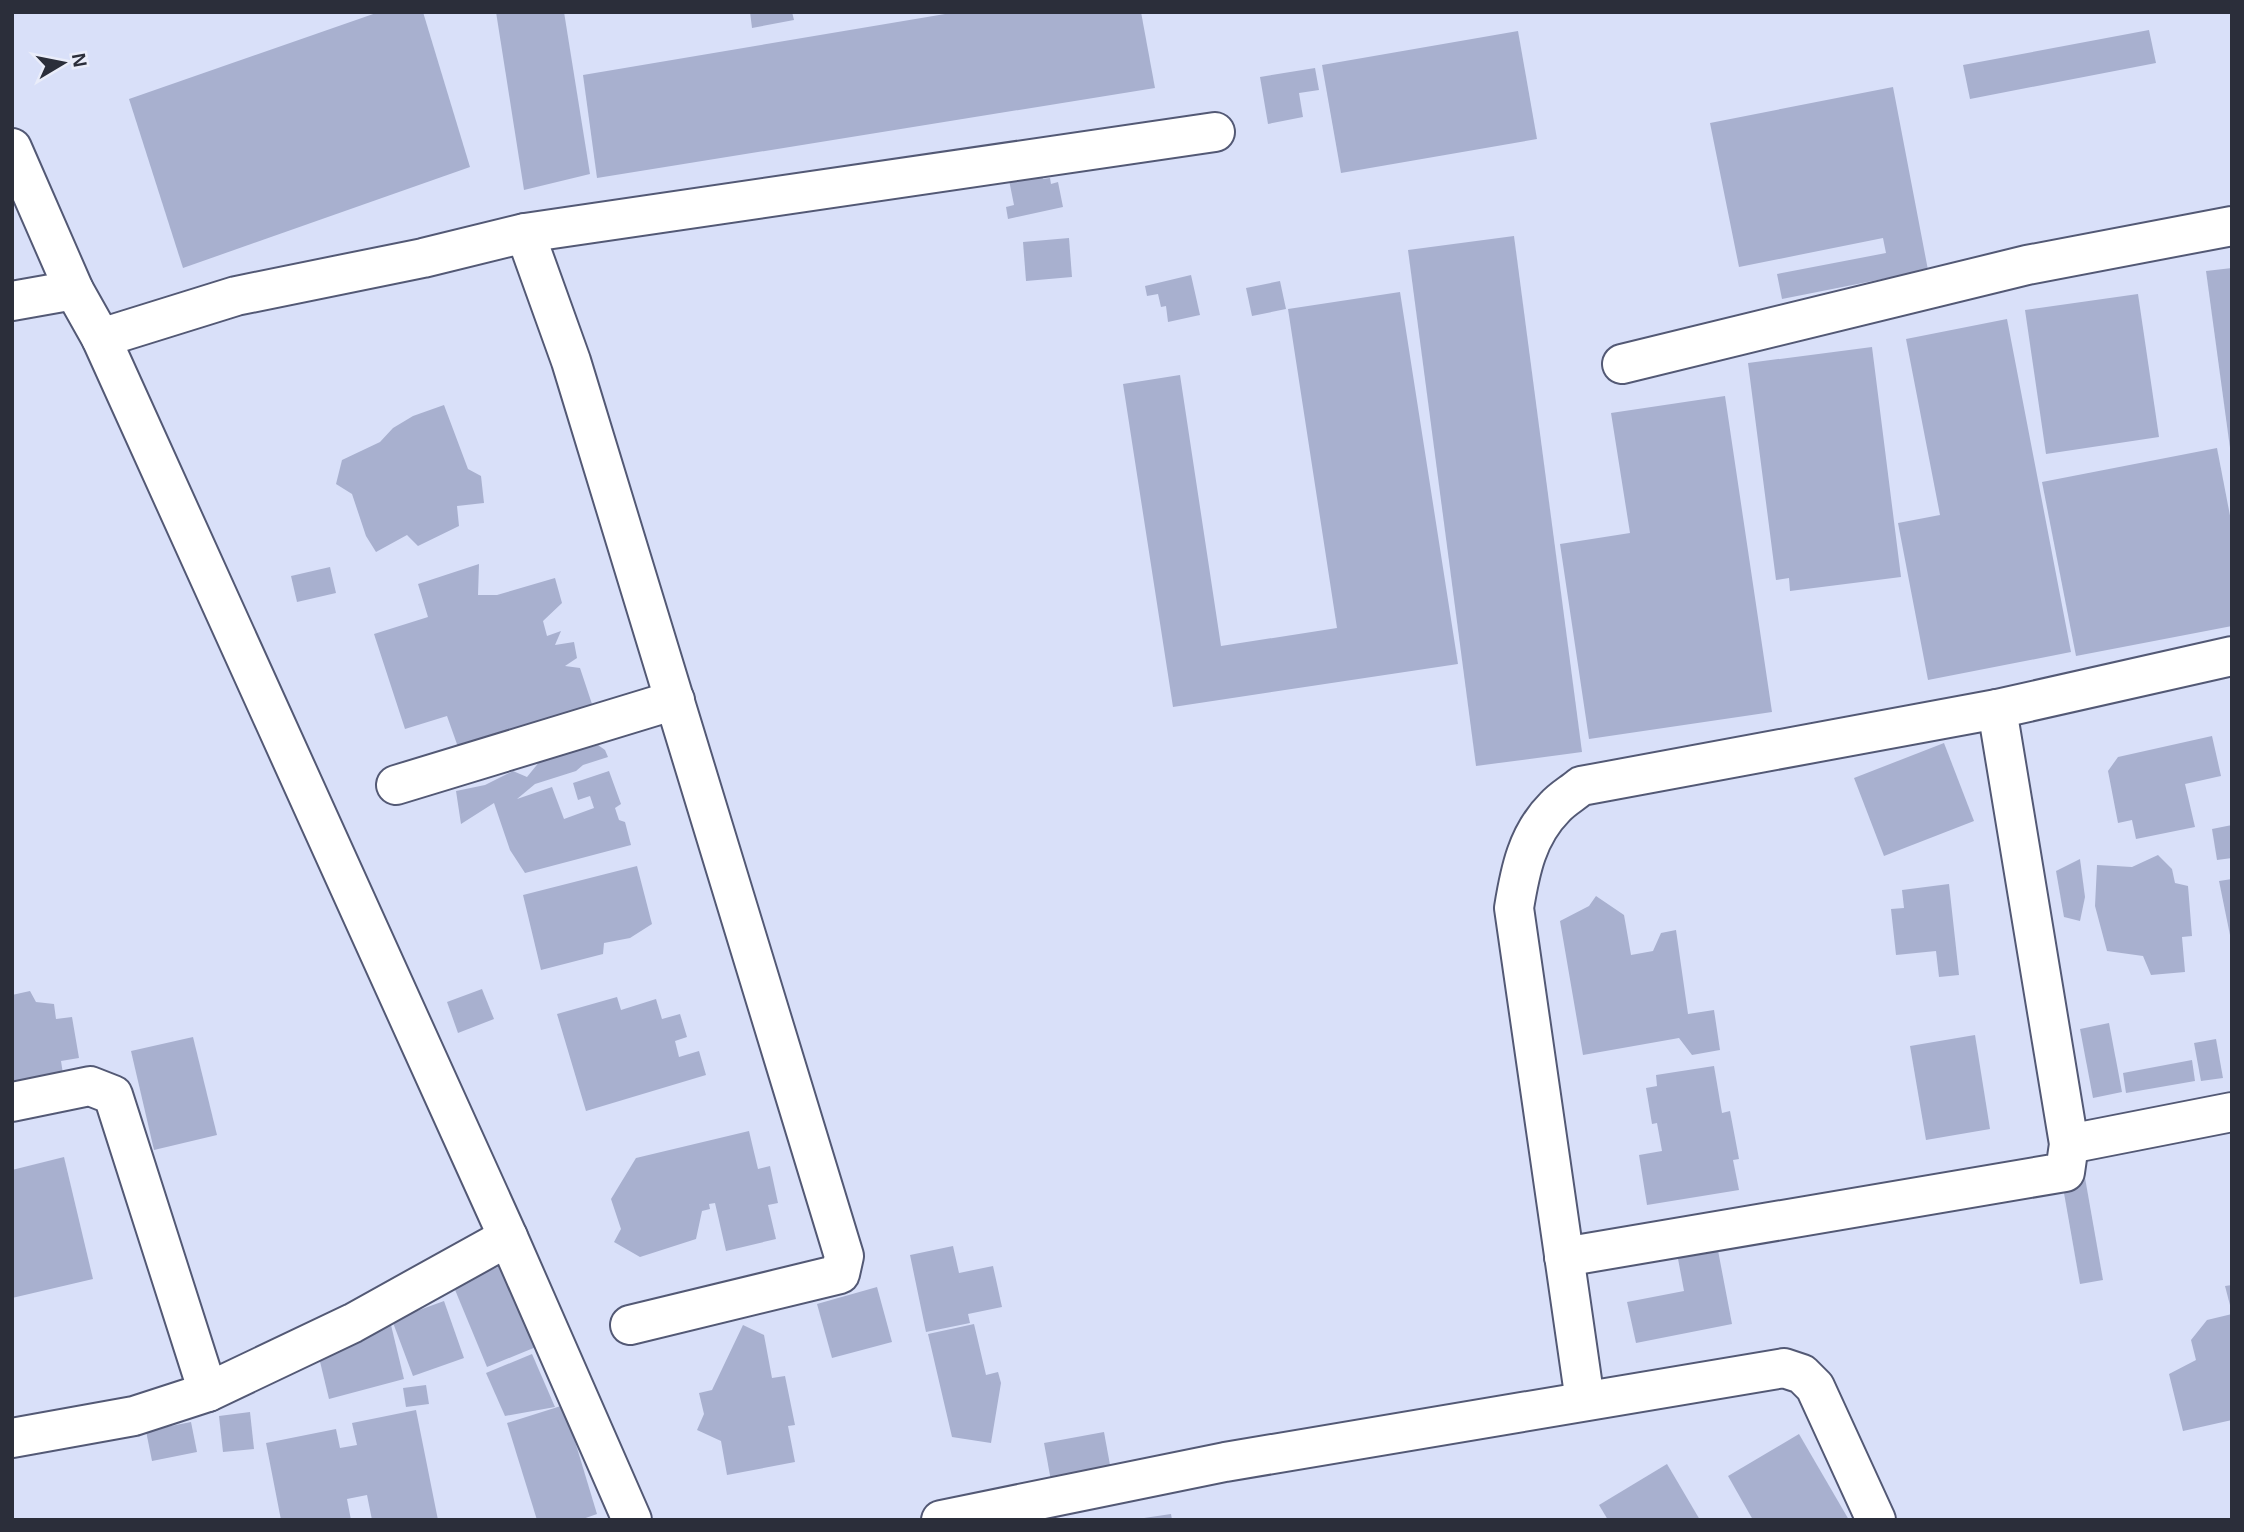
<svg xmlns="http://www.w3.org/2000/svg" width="2244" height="1532" viewBox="0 0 2244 1532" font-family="Arial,sans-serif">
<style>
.building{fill:#a8b0cf}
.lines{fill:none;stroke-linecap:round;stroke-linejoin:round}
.minor-casing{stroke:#535975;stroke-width:42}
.minor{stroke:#fff;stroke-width:38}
</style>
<rect width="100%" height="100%" fill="#d9e0f9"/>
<g class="building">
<path d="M379 12H423L470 167 183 268 129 99Z"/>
<path d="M496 12H564L590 174 524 190Z"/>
<path d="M750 12H792L794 20 752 28Z"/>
<path d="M957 12H1141L1155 88 597 178 583 75Z"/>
<path d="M2149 30 2156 63 1970 99 1963 65Z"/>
<path d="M1518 31 1537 139 1341 173 1322 65Z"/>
<path d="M1315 68 1319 90 1299 93 1303 117 1268 124 1260 77Z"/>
<path d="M1893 87 1928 270 1782 299 1777 274 1886 253 1883 238 1739 267 1710 123Z"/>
<path d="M1040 169 1043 179 1050 178 1051 184 1058 182 1063 207 1008 219 1006 207 1014 205 1008 175Z"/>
<path d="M1514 236 1582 752 1476 766 1408 250Z"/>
<path d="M1069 238 1072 277 1026 281 1023 242Z"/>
<path d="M2232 268V448H2230L2206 271Z"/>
<path d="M1191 275 1200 315 1168 322 1166 306 1161 307 1158 294 1147 296 1145 286Z"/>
<path d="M1280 281 1286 309 1252 316 1246 288Z"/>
<path d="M1400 292 1458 664 1173 707 1123 384 1180 375 1221 646 1337 628 1288 309Z"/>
<path d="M2138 294 2159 437 2046 454 2025 310Z"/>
<path d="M2007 319 2071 652 1928 680 1898 523 1940 515 1906 339Z"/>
<path d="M1872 347 1901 577 1790 591 1789 578 1776 580 1748 363Z"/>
<path d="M1725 396 1772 712 1589 739 1560 544 1630 533 1611 413Z"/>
<path d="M444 405 468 469 481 476 484 503 457 506 459 526 418 546 407 535 376 552 366 536 352 494 336 484 342 460 380 442 393 428 413 416Z"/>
<path d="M2217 448 2232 526V626L2076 656 2042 482Z"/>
<path d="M479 564 478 595H497L555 578 562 603 543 621 547 636 561 631 555 645 574 642 577 658 565 666 580 668 592 704 458 747 447 716 405 729 374 634 428 617 418 584Z"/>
<path d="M330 567 336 593 297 602 291 576Z"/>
<path d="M2212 736 2221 776 2185 784 2195 827 2136 839 2132 820 2118 823 2108 771 2118 757Z"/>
<path d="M1944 743 1974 821 1884 856 1854 778Z"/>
<path d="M598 745 605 750 608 757 583 765 576 771 535 784 517 799 552 787 564 819 594 808 590 796 578 800 573 783 609 771 621 804 615 808 619 820 625 822 631 845 525 873 510 850 494 803 461 824 456 791 485 785 513 771 527 777 540 761Z"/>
<path d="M2232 825V858L2217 860 2212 829Z"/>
<path d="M2158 855 2172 869 2175 883 2188 886 2192 936 2182 937 2185 972 2151 975 2143 956 2107 951 2095 906 2097 865 2132 867Z"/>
<path d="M2080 859 2085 897 2080 921 2064 917 2056 871Z"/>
<path d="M637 866 652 924 630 938 604 943 603 954 541 970 523 895Z"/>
<path d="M2232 879V940H2231L2219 881Z"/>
<path d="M1949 884 1959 975 1939 977 1936 951 1896 955 1891 909 1904 908 1902 890Z"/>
<path d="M1596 896 1624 915 1631 955 1653 951 1661 933 1676 930 1688 1014 1714 1010 1720 1050 1692 1055 1679 1038 1583 1055 1560 921 1589 906Z"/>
<path d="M482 989 494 1019 458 1033 447 1002Z"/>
<path d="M30 991 36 1002 54 1004 56 1019 72 1017 79 1058 61 1061 63 1074 12 1083V995Z"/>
<path d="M617 997 621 1010 656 999 662 1019 680 1014 687 1037 675 1041 679 1057 699 1051 706 1075 586 1111 557 1014Z"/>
<path d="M2109 1023 2122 1092 2093 1098 2080 1029Z"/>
<path d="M1975 1035 1990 1129 1926 1140 1910 1046Z"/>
<path d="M193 1037 217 1135 154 1150 131 1051Z"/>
<path d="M2216 1039 2223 1078 2201 1081 2194 1043Z"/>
<path d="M2192 1060 2195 1081 2126 1093 2123 1073Z"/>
<path d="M1714 1066 1722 1113 1730 1111 1739 1159 1733 1160 1739 1190 1647 1205 1639 1155 1662 1151 1657 1123 1652 1124 1646 1088 1657 1086 1656 1075Z"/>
<path d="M749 1131 758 1169 770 1166 778 1203 768 1205 776 1239 726 1251 715 1203 709 1204 710 1209 702 1211 696 1239 640 1257 614 1242 621 1229 611 1199 636 1158Z"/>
<path d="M64 1157 93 1279 12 1298V1170Z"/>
<path d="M2084 1172 2103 1280 2080 1284 2061 1176Z"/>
<path d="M1716 1240 1732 1324 1636 1343 1627 1302 1684 1291 1676 1248Z"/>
<path d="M953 1246 959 1273 993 1266 1002 1307 968 1314 970 1323 926 1332 910 1255Z"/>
<path d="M503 1265 536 1347 487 1367 453 1285Z"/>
<path d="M2232 1285V1309H2231L2225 1286Z"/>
<path d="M877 1287 892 1342 832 1358 817 1304Z"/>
<path d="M444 1301 464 1358 413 1376 392 1320Z"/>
<path d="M2232 1314V1420L2183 1431 2169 1374 2196 1360 2191 1340 2207 1320Z"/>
<path d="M974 1324 986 1375 998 1372 1001 1383 991 1443 952 1437 928 1334Z"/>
<path d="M391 1325 404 1379 329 1399 316 1345Z"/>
<path d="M743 1325 764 1335 772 1378 785 1376 795 1425 788 1426 795 1462 727 1475 721 1441 697 1430 704 1414 699 1393 712 1390Z"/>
<path d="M532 1354 555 1407 505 1416 486 1373Z"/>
<path d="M426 1385 429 1404 406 1407 403 1388Z"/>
<path d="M564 1405 597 1514 580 1520H537L507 1423Z"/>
<path d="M416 1410 438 1520H372L367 1495 347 1499 351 1520H281L266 1443 336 1429 340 1448 357 1445 352 1423Z"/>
<path d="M250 1412 254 1449 223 1452 219 1416Z"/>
<path d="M191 1422 197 1452 152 1461 146 1431Z"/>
<path d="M1104 1432 1112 1476 1052 1486 1044 1443Z"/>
<path d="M1799 1434 1849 1520H1753L1728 1476Z"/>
<path d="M1667 1464 1700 1520H1608L1599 1505Z"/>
<path d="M1171 1514 1172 1520H1145L1144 1518Z"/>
</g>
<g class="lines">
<g class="minor-casing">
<g id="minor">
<path d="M12 148 74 290 101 338 508 1237 632 1520"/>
<path d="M525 233 1215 132"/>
<path d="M12 301 74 290"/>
<path d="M101 338 236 296 423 258 525 233 571 361 844 1256 840 1274 630 1325"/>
<path d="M1622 364 2027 265 2232 226"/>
<path d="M396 785 675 700"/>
<path d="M12 1102 90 1086 113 1095 208 1392"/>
<path d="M2069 1144 2232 1112"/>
<path d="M1564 1257 2065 1172 2069 1144 1997 709"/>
<path d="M1585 1401 1514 908C1520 871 1527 835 1555 807 1562 799 1573 793 1581 786L1997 709 2232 656"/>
<path d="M12 1438 134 1416 208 1392 353 1323 508 1237"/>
<path d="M941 1520 1225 1462 1784 1368 1802 1374 1815 1387 1876 1520"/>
</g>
</g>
<use href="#minor" class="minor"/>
</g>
<rect width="2244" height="1532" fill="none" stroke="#2b2e3a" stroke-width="28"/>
<g transform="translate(63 63) rotate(80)" stroke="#eaedfa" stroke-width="5" paint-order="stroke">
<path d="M0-5L12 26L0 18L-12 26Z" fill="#2b2e3a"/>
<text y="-10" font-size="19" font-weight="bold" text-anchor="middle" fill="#2b2e3a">N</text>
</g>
</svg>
